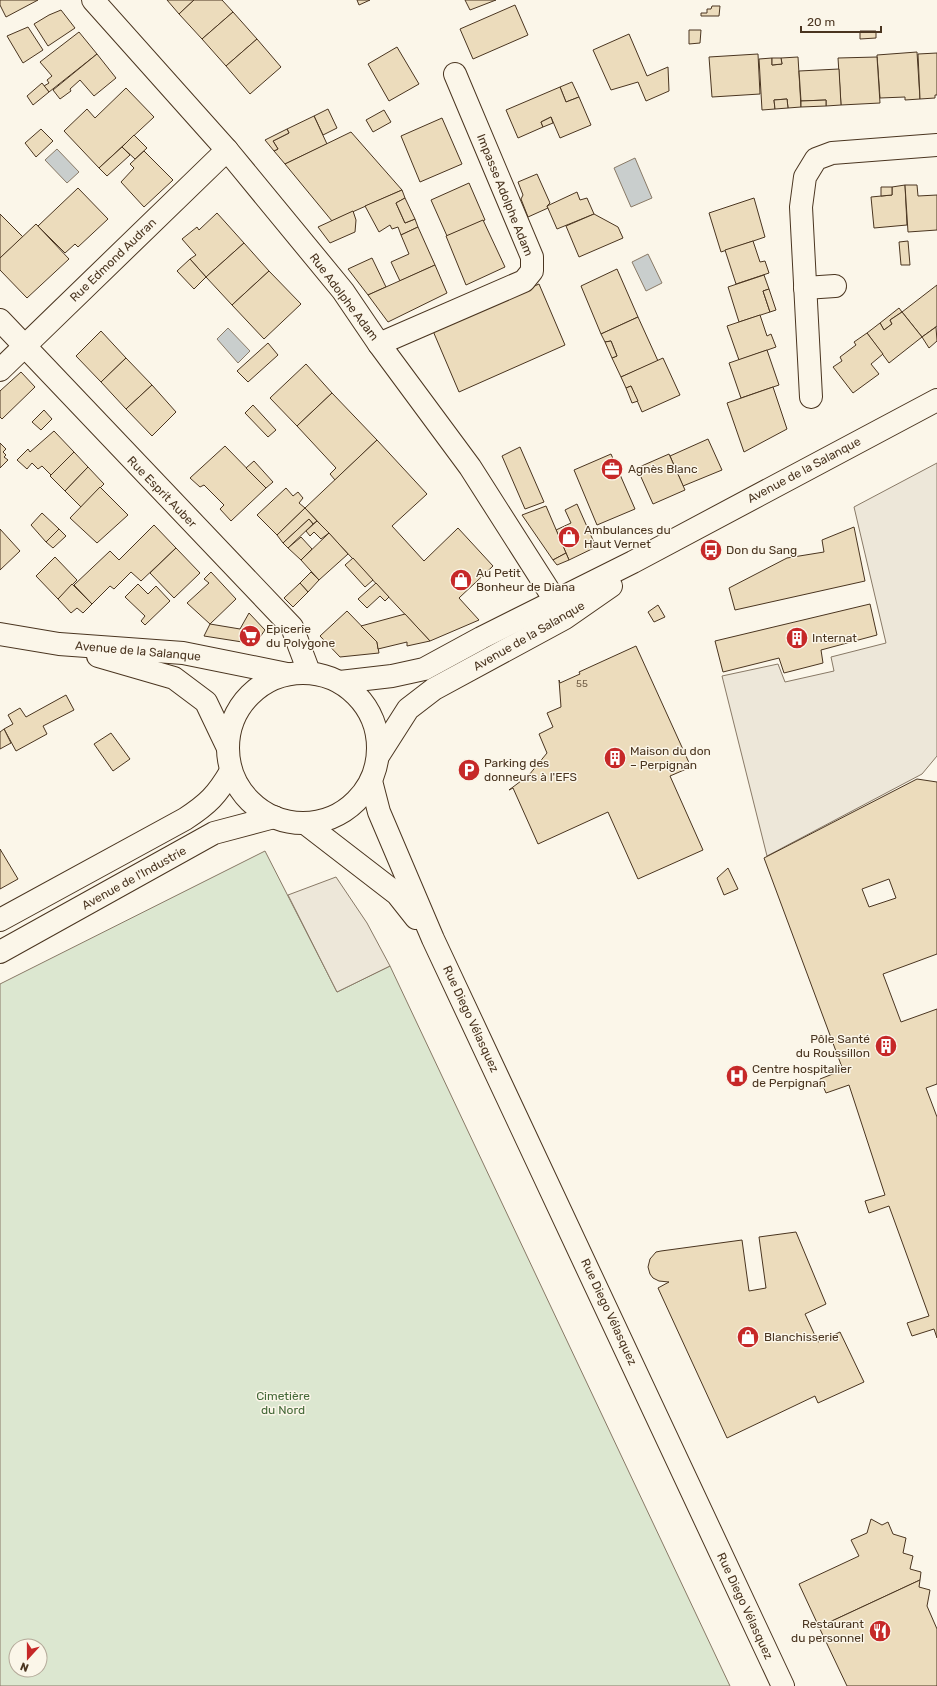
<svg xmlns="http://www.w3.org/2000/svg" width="937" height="1686" viewBox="0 0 937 1686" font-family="Rubik,sans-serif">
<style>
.green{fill:#dce7d0;stroke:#887966;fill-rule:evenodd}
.parking{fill:#ede7d9;stroke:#887966}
.water{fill:#c9cecd;stroke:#887966}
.building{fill:#ecdcbc;stroke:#4a3520;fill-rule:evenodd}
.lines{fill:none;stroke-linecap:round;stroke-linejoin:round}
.street-casing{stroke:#4a3520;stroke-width:24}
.secondary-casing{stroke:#4a3520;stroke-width:24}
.street{stroke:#fbf6e9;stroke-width:22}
.secondary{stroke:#fbf6e9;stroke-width:22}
.labels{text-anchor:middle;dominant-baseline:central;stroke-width:3;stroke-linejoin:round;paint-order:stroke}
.number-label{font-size:10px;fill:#725f47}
.street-label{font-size:12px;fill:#4a3520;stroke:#fbf6e9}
.poi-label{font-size:12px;fill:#4a3520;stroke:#fbf6e9;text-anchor:start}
.park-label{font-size:12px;fill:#436837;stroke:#fbf6e9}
</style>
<rect width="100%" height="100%" fill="#fbf6e9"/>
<path class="green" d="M265 851 337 992 390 966 730 1686H0V984ZM16 1646H40V1670H16Z"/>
<g class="parking">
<path d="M937 463V756L922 774 767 856 722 676 778 664 785 682 834 671 831 657 886 643 854 507Z"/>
<path d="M336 877 367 923 390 966 337 992 288 895Z"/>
</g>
<g class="water">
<path d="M57 149 79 172 67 183 45 160Z"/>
<path d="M635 158 652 198 631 207 614 168Z"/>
<path d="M648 254 662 283 646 291 632 262Z"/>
<path d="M228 328 250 351 238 363 217 339Z"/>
</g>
<g class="building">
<path d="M0 0H38L6 17 0 5Z"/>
<path d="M167 0H194L179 14Z"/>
<path d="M194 0H222L233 12 202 39 179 14Z"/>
<path d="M357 0H370L359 5Z"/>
<path d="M465 0H496L470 10Z"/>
<path d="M515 5 528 35 473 59 460 29Z"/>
<path d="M712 6H720L719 16H701V13H707V9H711Z"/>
<path d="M61 10 75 28 48 46 34 24 49 15Z"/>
<path d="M233 12 257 39 226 66 202 39Z"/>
<path d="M28 27 43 50 23 63 7 36Z"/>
<path d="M689 30H701L700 43 689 44Z"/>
<path d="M860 31H876V38L860 39Z"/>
<path d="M79 32 97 54 49 92 44 86 49 83 47 80 52 76 40 62Z"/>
<path d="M629 34 647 76 668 67 669 91 646 101 638 82 611 90 593 50Z"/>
<path d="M257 39 281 67 250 94 226 66Z"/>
<path d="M397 47 419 84 389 101 368 64Z"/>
<path d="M917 52 920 99 905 100V97L880 98 877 55Z"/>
<path d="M937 53V95H935V98L920 99 918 54Z"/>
<path d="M97 54 116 78 94 96 80 80 70 89 71 91 60 99 53 90Z"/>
<path d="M758 54 760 94 712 97 709 57Z"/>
<path d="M798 57 801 107 788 108 787 99 774 100 775 109 762 110 759 59 772 58V65L782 64 781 58Z"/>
<path d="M877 57 880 103 841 105 838 58Z"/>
<path d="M772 58H781L782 64 772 65Z"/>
<path d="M839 69 841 105 826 106V100L801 101 799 71Z"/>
<path d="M572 82 579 97 566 102 560 87Z"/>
<path d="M42 83 49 92 33 105 27 96Z"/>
<path d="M560 87 566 102 579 97 591 125 560 138 551 117 541 122 543 127 518 138 506 110Z"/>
<path d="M126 88 154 117 99 168 64 131 87 109 95 118Z"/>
<path d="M787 99 788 108 775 109 774 100Z"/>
<path d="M826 100V106L801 107V101Z"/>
<path d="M328 109 337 128 323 135 314 116Z"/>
<path d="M384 110 391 122 373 132 366 120Z"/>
<path d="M314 116 327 144 285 164 274 151 278 149 273 141 289 133 287 129Z"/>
<path d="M551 117 553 123 543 127 541 122Z"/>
<path d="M442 118 462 164 420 182 401 136Z"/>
<path d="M41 129 53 141 36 157 25 143Z"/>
<path d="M287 129 289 133 273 141 278 149 274 151 265 140Z"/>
<path d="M351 132 402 190 332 221 285 164Z"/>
<path d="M134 135 147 148 135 159 122 147Z"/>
<path d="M122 147 130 155 107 176 99 168Z"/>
<path d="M144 151 173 180 144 207 121 182 134 168 130 164Z"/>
<path d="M537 174 550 203 547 206 548 208 528 217 521 199 523 195 518 182Z"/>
<path d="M469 183 485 220 447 236 431 200Z"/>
<path d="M905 185 907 225 874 228 871 197 892 195V187Z"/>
<path d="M905 185H917L918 196 937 195V230L908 232Z"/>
<path d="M881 187H892V195L881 196Z"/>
<path d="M78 188 108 219 78 247 75 244 65 253 38 226Z"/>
<path d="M402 190 405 198 396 203 405 223 415 219 418 227 401 235 398 227 392 229 390 225 379 232 365 206Z"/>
<path d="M577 192 580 200 587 198 594 214 557 229 547 206Z"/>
<path d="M405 198 415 219 405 223 396 203Z"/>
<path d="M754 198 765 237 721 252 709 213Z"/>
<path d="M353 211 356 220 355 232 330 243 318 227Z"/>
<path d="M217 213 244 243 206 277 190 259 196 255 182 239 197 227 199 230Z"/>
<path d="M0 214 23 237 0 258Z"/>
<path d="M594 214 618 227 623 238 579 257 566 226Z"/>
<path d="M483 220 505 267 466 285 446 236Z"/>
<path d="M36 224 69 259 27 298 0 270V258Z"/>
<path d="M418 227 435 265 400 281 391 262 409 254 401 235Z"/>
<path d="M753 241 760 262 765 261 769 273 736 284 725 250Z"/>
<path d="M908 241 910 265H901L899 242Z"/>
<path d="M244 243 269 271 232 305 206 277Z"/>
<path d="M372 258 386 287 368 295 348 269Z"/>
<path d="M190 259 206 277 194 289 177 271Z"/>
<path d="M435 265 447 293 388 322 368 295Z"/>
<path d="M617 269 638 317 601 334 581 286Z"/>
<path d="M269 271 301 304 264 339 232 305Z"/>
<path d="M764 275 769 289 763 291 770 312 739 322 728 287Z"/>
<path d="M539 284 565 345 459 392 433 331Z"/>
<path d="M937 285V326L922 337 902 312Z"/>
<path d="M769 289 776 310 770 312 763 291Z"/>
<path d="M899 308 902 312 890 320 892 324 884 330 880 323Z"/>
<path d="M902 312 922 337 889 363 867 333 880 323 884 330 892 324 890 320Z"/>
<path d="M760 315 767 336 771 334 776 347 739 360 727 326Z"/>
<path d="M638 317 658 361 621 377 612 358 617 356 611 341 605 342 601 334Z"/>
<path d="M936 327 937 341 929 348 922 337Z"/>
<path d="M101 331 126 358 101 382 76 356Z"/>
<path d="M867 333 883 354 871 364 879 374 853 393 833 367 842 361 840 357 856 345 854 342Z"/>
<path d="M611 341 617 356 612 358 605 342Z"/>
<path d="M268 343 278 355 248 382 237 371Z"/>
<path d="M767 350 779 385 741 398 729 363Z"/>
<path d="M126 358 152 385 126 409 101 382Z"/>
<path d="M663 358 680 395 642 412 631 386 626 388 621 377Z"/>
<path d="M306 364 332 393 297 426 270 398Z"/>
<path d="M21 372 35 387 2 419 0 417V391Z"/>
<path d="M152 385 176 412 152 436 126 409Z"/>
<path d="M631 386 638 401 632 403 626 388Z"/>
<path d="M773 387 787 429 744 452 727 403Z"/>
<path d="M332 393 377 440 335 480 330 474 336 468 297 426Z"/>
<path d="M253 405 276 430 268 437 245 413Z"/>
<path d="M44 410 52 419 41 430 32 422Z"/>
<path d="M54 431 74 452 51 475 42 466 38 469 32 463 27 469 17 460 28 449 30 452Z"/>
<path d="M708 439 722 470 683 486 670 456Z"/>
<path d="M377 440 427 494 392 526 424 561 458 528 493 566 459 598 479 620 430 641 305 508Z"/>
<path d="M0 443 6 449 3 452 6 455 4 457 8 460 0 468Z"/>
<path d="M225 446 266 488 231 521 220 509 224 505 204 485 200 487 190 478Z"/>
<path d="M520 447 544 502 525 509 502 456Z"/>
<path d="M74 452 88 467 65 491 50 476Z"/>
<path d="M611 454 635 509 597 525 574 470Z"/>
<path d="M669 454 685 490 653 504 637 468Z"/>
<path d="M254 461 273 482 266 488 246 468Z"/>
<path d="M88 467 104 484 81 507 65 491Z"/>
<path d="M100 487 128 515 97 543 70 518Z"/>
<path d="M286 488 293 496 298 492 303 498 299 503 305 508 277 535 257 515Z"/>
<path d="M577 504 596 547 569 560 556 530 571 523 565 510Z"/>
<path d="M546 506 566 553 553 560 522 515Z"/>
<path d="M305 508 317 521 313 524 309 519 283 543 277 535Z"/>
<path d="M42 513 59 529 46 542 31 525Z"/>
<path d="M309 519 313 524 288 548 283 543Z"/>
<path d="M317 521 329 533 321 539 314 532 310 536 306 531Z"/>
<path d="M154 525 176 548 141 581 131 572 114 589 110 586 92 604 74 585 110 551 119 560Z"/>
<path d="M854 527 865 581 735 610 729 588 787 558 824 552 822 540Z"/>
<path d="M0 529 20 551 0 570Z"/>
<path d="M59 529 66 536 53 548 46 542Z"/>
<path d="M329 533 348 554 319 580 301 560Z"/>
<path d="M301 537 312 549 301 560 288 548Z"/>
<path d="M176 548 200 573 174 598 150 573Z"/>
<path d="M566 553 569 560 557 565 553 560Z"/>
<path d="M55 557 77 580 58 599 36 576Z"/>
<path d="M353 558 373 580 365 587 345 565Z"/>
<path d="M211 572 236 599 210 624 187 603 209 583 204 579Z"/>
<path d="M311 572 319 580 308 592 300 583Z"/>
<path d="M300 583 308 592 293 607 284 598Z"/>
<path d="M376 583 389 597 385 601 380 596 367 608 358 599Z"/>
<path d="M72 584 92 604 83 613 77 608 71 613 58 599Z"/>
<path d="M138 584 148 594 156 586 170 601 145 625 141 621 145 616 125 597Z"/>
<path d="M870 604 877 635 821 650 823 663 784 673 779 658 723 672 715 641Z"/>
<path d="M658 605 665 617 654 622 648 612Z"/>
<path d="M347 611 377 642 379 653 340 657 320 636Z"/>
<path d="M249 613 265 630 255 644 204 636 210 624 240 629Z"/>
<path d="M405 614 430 641 407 646V642L378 649 377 642 361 626Z"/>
<path d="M636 646 691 767 670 776 703 850 638 879 608 812 538 844 513 788 509 790 529 775 547 753 539 734 553 727 547 713 561 707 559 680 560 683 580 674 579 672Z"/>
<path d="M66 695 74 710 43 726 47 734 16 751 4 729 13 724 8 715 20 708 26 717Z"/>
<path d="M4 729 11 743 0 749V732Z"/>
<path d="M111 733 130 759 113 771 94 744Z"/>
<path d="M917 779 937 782V954L883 974 901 1022 937 1009V1084L926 1088 937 1117V1338L934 1329 912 1336 907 1323 929 1316 889 1206 869 1213 865 1201 885 1195 849 1085 826 1093 820 1079 843 1070 764 858ZM889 879 896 898 869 907 862 889Z"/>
<path d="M0 849 18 879 0 889Z"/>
<path d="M728 868 738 889 724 895 717 878Z"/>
<path d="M796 1232 826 1304 805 1314 818 1342 840 1332 864 1382 818 1403 815 1396 727 1438 658 1288 669 1282 659 1281 653 1278 650 1274 648 1267 650 1259 656 1252 661 1251 742 1240 749 1291 766 1288 759 1237Z"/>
<path d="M871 1519 882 1525 888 1522 893 1534 906 1538 903 1553 913 1556 910 1569 921 1572 920 1580 819 1627 799 1584 859 1556 851 1540 867 1533Z"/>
<path d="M920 1580 919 1587 930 1590 927 1606 937 1629V1686H847L819 1627Z"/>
</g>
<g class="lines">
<g class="street-casing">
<g id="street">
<path d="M93 0 227 150 343 291 379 344 470 467 565 616"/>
<path d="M805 288 835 286"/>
<path d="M0 320 292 627 309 672"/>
<path d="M379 344 524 281 532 271V257L455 74"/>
<path d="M0 370 227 150"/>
<path d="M811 397 801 207 805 177 816 159 832 153 937 145"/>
<path d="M371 781 379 812 433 939 783 1686"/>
<path d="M305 823 397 894 416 918"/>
</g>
</g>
<g class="secondary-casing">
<g id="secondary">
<path d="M0 634 59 644 183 653 287 674"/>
<path d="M98 656 174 678 206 702 227 746"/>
<circle cx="303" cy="748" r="75"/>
<path d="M340 682 392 676 424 669 481 638 633 562 937 400"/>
<path d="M378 756 408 709 434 689 565 618 611 586"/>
<path d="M0 920 185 819C208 804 217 795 231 771"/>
<path d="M0 952 214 833 274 817"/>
</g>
</g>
<use href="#street" class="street"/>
<use href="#secondary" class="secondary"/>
</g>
<defs>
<g id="office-disc" transform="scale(1.15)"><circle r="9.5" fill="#c62828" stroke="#fbf6e9"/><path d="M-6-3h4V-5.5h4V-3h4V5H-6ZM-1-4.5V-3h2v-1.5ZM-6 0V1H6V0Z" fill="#fff"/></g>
<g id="shop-disc" transform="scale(1.15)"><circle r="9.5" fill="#c62828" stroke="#fbf6e9"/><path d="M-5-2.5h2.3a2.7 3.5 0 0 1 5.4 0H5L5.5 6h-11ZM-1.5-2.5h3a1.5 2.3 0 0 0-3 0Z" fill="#fff"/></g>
<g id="bus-disc" transform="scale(1.15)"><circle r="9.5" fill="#c62828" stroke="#fbf6e9"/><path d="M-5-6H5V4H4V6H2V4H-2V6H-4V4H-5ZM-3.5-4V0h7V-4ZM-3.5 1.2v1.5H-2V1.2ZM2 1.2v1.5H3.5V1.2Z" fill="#fff"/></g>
<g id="supermarket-disc" transform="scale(1.15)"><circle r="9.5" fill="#c62828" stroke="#fbf6e9"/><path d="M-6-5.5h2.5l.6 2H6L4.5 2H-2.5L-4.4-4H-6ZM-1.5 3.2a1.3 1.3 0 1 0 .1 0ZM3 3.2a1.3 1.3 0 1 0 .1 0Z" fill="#fff"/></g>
<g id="building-disc" transform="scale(1.15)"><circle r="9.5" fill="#c62828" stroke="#fbf6e9"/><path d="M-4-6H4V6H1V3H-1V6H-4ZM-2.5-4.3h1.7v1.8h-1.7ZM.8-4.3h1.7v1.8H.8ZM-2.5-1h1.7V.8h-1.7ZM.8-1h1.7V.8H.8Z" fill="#fff"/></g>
<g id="parking-disc" transform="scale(1.15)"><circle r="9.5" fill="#c62828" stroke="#fbf6e9"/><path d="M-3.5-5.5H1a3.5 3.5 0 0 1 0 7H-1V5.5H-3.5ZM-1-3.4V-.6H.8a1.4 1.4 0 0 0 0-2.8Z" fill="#fff"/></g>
<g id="hospital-disc" transform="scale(1.15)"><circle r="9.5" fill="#c62828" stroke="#fbf6e9"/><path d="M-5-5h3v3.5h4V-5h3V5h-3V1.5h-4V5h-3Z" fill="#fff"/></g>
<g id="restaurant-disc" transform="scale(1.15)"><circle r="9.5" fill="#c62828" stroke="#fbf6e9"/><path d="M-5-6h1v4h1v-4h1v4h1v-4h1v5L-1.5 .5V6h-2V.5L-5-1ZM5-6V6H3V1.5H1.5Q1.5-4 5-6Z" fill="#fff"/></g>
</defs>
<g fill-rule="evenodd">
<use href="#office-disc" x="612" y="469"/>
<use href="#shop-disc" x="569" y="537"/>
<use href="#bus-disc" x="711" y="550"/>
<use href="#shop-disc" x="461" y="580"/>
<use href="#supermarket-disc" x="250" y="636"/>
<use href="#building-disc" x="797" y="638"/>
<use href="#building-disc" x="615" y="758"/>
<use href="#parking-disc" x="469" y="770"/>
<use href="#building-disc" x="886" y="1046"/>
<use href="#hospital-disc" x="737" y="1076"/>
<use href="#shop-disc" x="748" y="1337"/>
<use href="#restaurant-disc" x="880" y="1631"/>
</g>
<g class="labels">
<g class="number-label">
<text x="582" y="684">55</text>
</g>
<g class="street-label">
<text transform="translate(505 195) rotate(68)">Impasse Adolphe Adam</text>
<text transform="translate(113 260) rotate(-44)">Rue Edmond Audran</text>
<text transform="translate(344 297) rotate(53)">Rue Adolphe Adam</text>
<text transform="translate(804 470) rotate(-28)">Avenue de la Salanque</text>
<text transform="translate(162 492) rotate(46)">Rue Esprit Auber</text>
<text transform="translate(529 636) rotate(-30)">Avenue de la Salanque</text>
<text transform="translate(138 651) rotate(5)">Avenue de la Salanque</text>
<text transform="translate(134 878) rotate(-29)">Avenue de l'Industrie</text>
<text transform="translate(471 1019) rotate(65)">Rue Diego Vélasquez</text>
<text transform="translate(609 1312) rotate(65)">Rue Diego Vélasquez</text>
<text transform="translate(745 1606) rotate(65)">Rue Diego Vélasquez</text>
</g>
<g class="poi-label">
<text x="628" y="469">Agnès Blanc</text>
<text x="584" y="530">Ambulances du<tspan x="584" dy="14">Haut Vernet</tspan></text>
<text x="726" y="550">Don du Sang</text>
<text x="476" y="573">Au Petit<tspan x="476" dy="14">Bonheur de Diana</tspan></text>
<text x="266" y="629">Epicerie<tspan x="266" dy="14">du Polygone</tspan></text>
<text x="812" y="638">Internat</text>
<text x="630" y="751">Maison du don<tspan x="630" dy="14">– Perpignan</tspan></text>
<text x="484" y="763">Parking des<tspan x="484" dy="14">donneurs à l'EFS</tspan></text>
<text x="870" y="1039" text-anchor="end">Pôle Santé<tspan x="870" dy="14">du Roussillon</tspan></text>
<text x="752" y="1069">Centre hospitalier<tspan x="752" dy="14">de Perpignan</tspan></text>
<text x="764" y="1337">Blanchisserie</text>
<text x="864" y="1624" text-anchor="end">Restaurant<tspan x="864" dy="14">du personnel</tspan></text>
</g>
<g class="park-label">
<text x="283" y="1396">Cimetière<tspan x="283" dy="14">du Nord</tspan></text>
</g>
</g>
<g transform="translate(28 1658) rotate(201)"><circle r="19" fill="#fbf6e9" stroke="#b4a999"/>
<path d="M0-3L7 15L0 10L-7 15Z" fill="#c62828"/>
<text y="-6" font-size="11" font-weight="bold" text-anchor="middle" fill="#4a3520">N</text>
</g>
<path d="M801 26v6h80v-6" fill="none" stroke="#4a3520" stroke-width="2"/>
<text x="807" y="26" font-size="12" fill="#4a3520" stroke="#fbf6e9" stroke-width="3" paint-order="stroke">20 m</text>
</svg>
